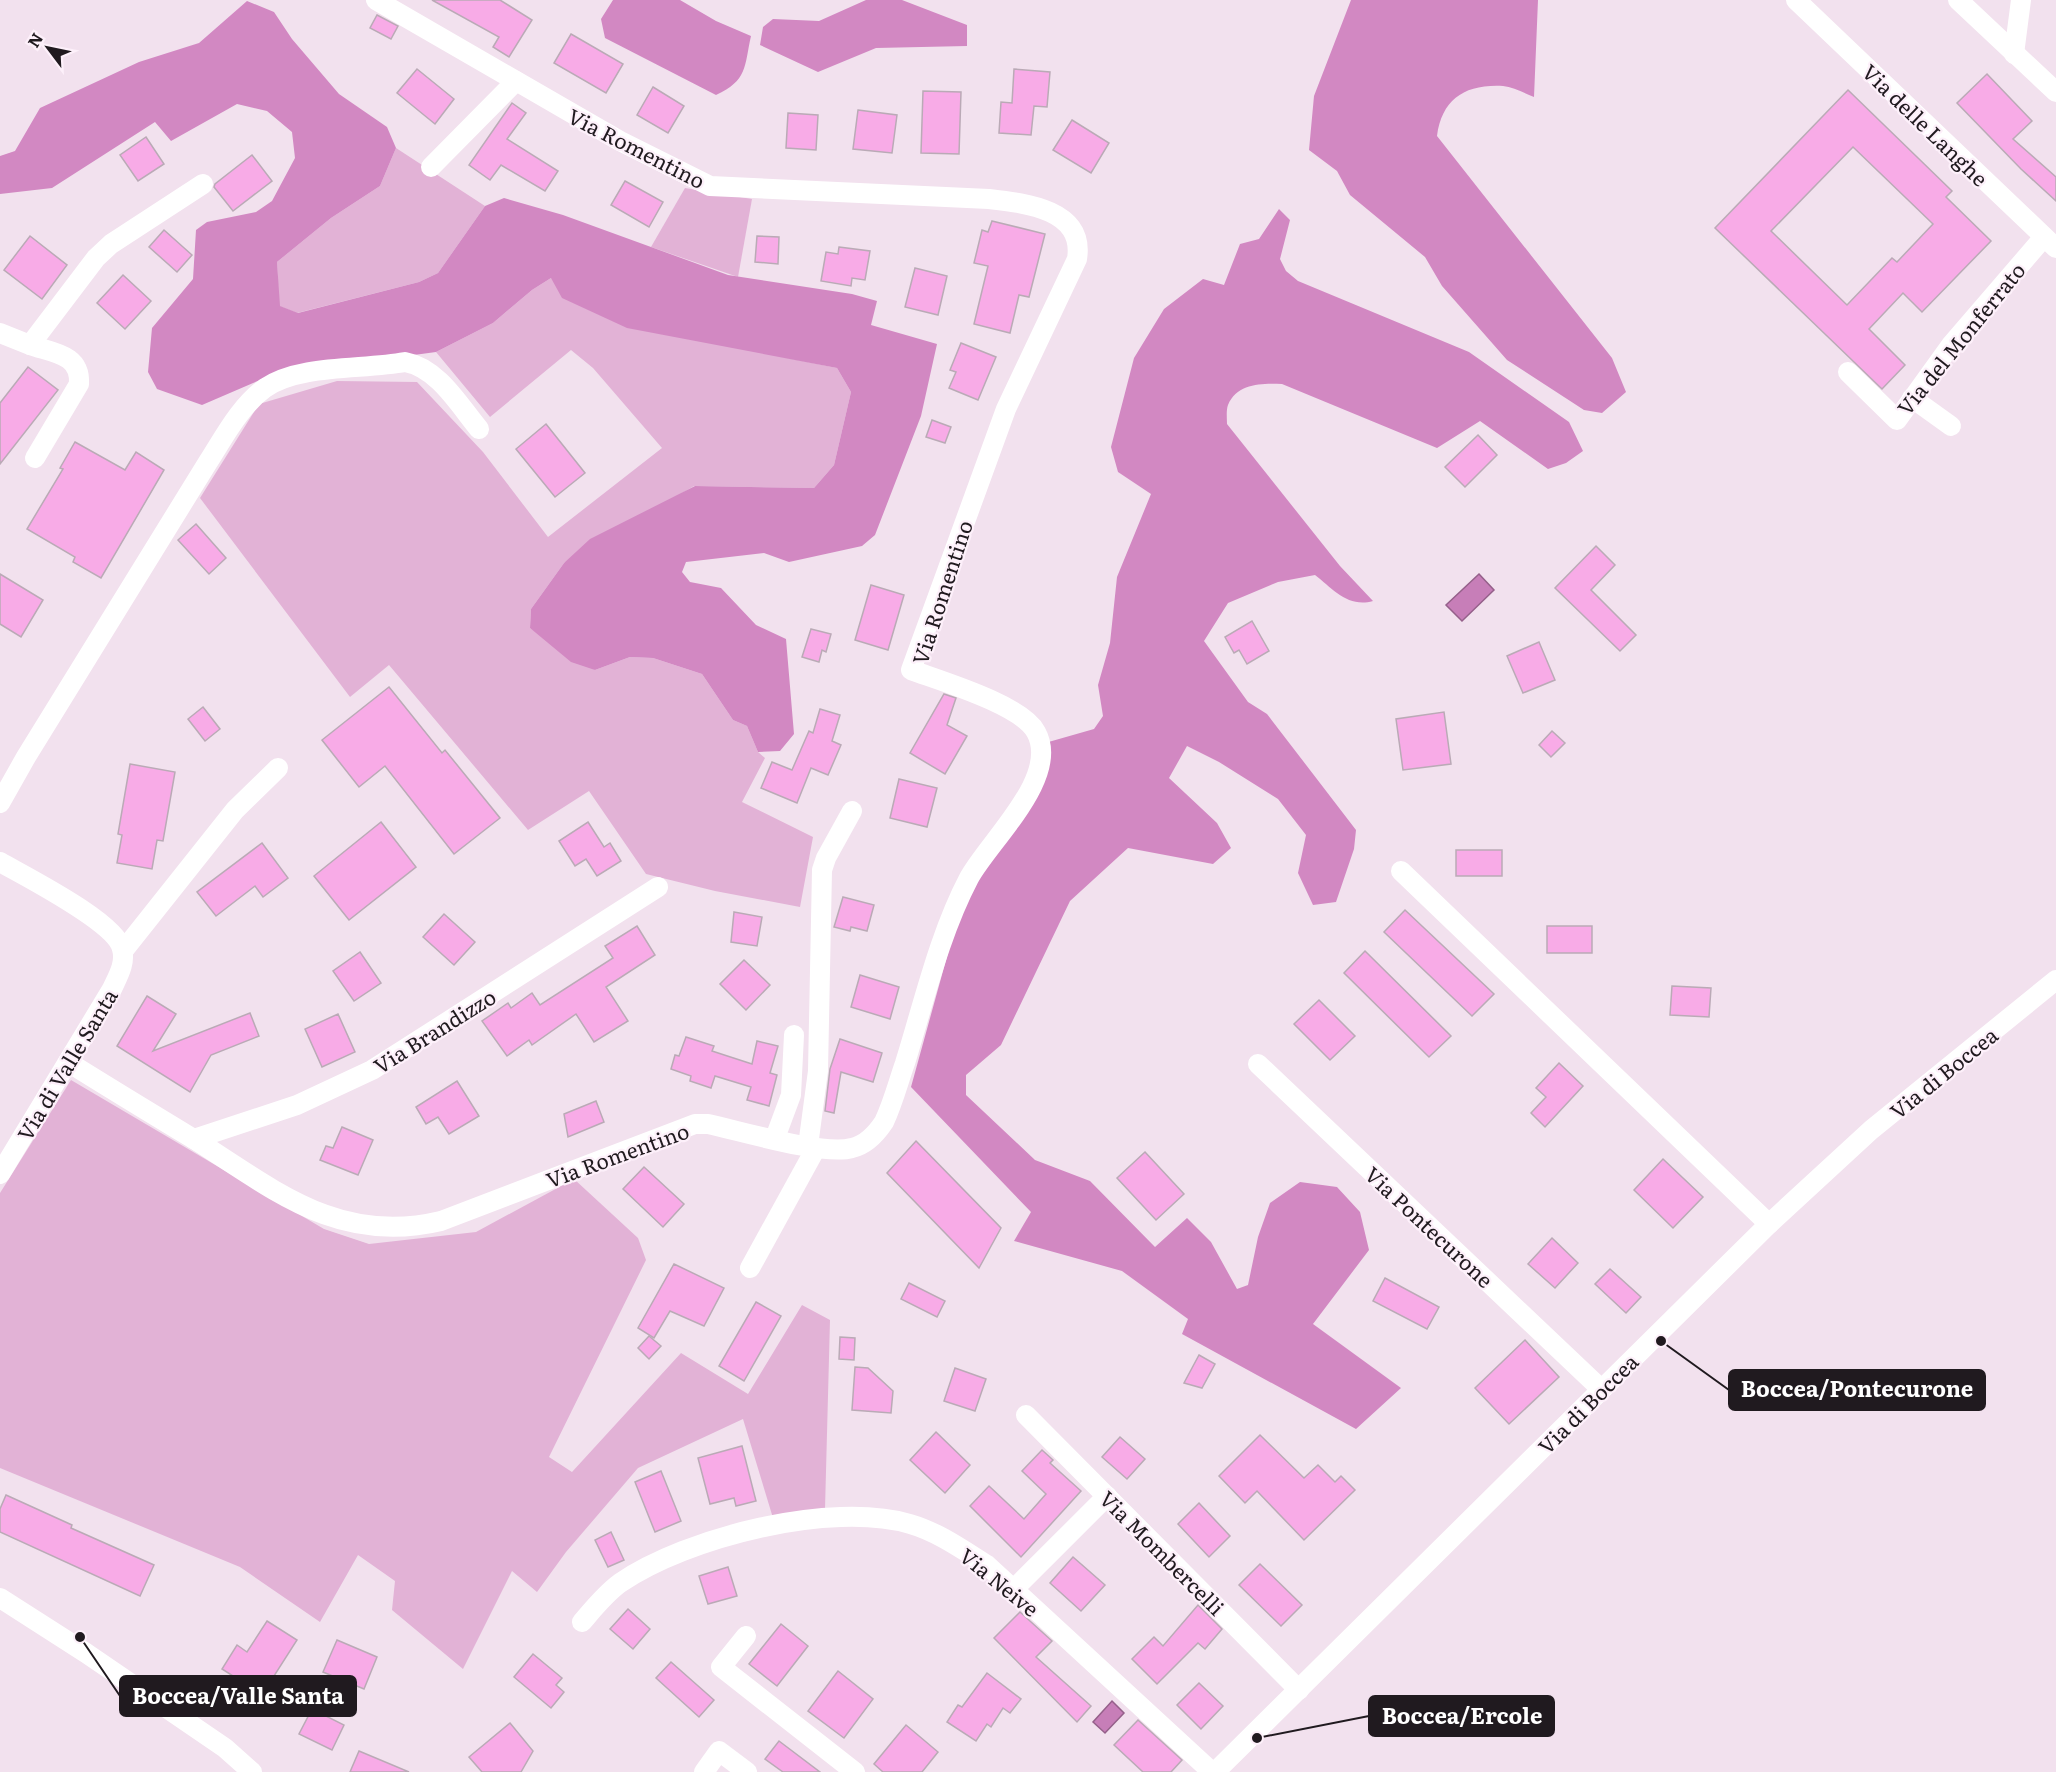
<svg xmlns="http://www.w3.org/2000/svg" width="2056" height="1772" viewBox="0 0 2056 1772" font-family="Literata,serif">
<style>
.green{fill:#e2b2d6}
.forest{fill:#d288c2}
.water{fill:#c77eb8;stroke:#95608a;stroke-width:1.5}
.building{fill:#f8abe7;stroke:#baaab6;stroke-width:1.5;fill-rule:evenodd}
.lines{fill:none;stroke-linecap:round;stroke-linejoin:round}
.minor{stroke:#fff;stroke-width:20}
.labels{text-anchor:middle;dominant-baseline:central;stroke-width:4.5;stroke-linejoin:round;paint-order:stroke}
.street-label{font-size:21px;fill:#201a1f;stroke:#fdf0fa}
.leader{fill:none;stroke:#201a1f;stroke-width:2}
.callout-dot{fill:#201a1f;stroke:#fdf0fa;stroke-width:2}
.callout{fill:#201a1f;stroke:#201a1f;stroke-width:2}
.callout-label{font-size:22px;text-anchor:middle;font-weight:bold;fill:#fff}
</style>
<rect width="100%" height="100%" fill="#f2e1ee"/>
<g class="green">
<path d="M396 148 485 206 438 273 419 282 297 313 279 306 277 262 331 218 380 186Z"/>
<path d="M685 188 752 199 738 277 651 247Z"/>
<path d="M551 278 754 351 837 368 851 392 834 465 814 488 694 486 564 563 531 609 530 628 595 670 630 657 653 658 702 674 733 720 747 726 758 752 765 758 742 802 813 837 800 907 715 891 646 874 589 791 528 830 389 665 350 697 200 498 259 404 337 381 417 382 483 452 548 537 662 448 593 368 571 350 490 417 436 352 493 323 532 290Z"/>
<path d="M71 1080 324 1229 369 1244 476 1232 574 1179 638 1238 646 1260 549 1457 572 1472 681 1353 748 1394 802 1305 830 1320 825 1509 773 1518 743 1419 638 1468 566 1552 537 1592 512 1571 463 1669 392 1610 395 1581 358 1555 320 1622 240 1567 0 1468V1193Z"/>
</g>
<g class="forest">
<path d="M613 0H680L716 21 751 36C744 67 748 80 716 95L605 38 601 19Z"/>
<path d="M866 0H902L967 25V46L876 48 818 72 760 45 763 27 773 19 819 21Z"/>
<path d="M1351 0H1538L1534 97C1524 93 1513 87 1503 86 1465 84 1442 99 1437 136L1612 358 1626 392 1602 413 1584 410 1507 360 1442 286 1425 257 1350 195 1337 171 1309 150 1314 96Z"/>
<path d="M247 1 274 12 292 39 339 94 387 127 396 148 380 186 331 218 277 262 280 306 298 313 419 282 438 273 485 206 504 198 563 215 728 275 852 294 877 301 871 325 937 344 921 416 875 535 862 546 789 562 764 553 686 562 682 572 690 582 721 588 756 625 786 639 794 734 780 751 758 752 747 726 733 720 702 674 653 658 630 657 595 670 571 662 530 628 531 609 564 563 590 539 695 486 814 488 834 465 851 392 837 368 627 328 562 298 551 278 532 290 493 323 436 352 274 374 202 405 157 389 148 372 152 328 193 279 196 230 207 222 256 212 272 201 295 158 292 132 267 111 237 104 171 141 155 122 52 188 0 194V156L15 151 40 108 139 62 199 43Z"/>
<path d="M1279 209 1290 220 1280 259 1286 271 1298 281 1469 352 1569 422 1583 451 1566 463 1548 469 1480 421 1437 448 1282 384C1263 383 1237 383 1228 405 1226 410 1227 419 1227 424L1340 566 1373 601C1348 608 1333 589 1315 575L1278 582 1228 603 1204 641 1248 702 1267 714 1356 830 1354 849 1336 902 1313 905 1298 873 1306 835 1278 799 1219 762 1187 746 1169 778 1217 823 1231 848 1213 864 1128 848 1070 901 1001 1045 966 1075V1095L1035 1160 1090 1181 1155 1247 1187 1218 1211 1242 1237 1289 1248 1285 1258 1237 1270 1203 1300 1182 1337 1187 1360 1212 1369 1250 1313 1324 1401 1388 1356 1429 1182 1334 1188 1319 1122 1271 1014 1241 1031 1212 911 1087 956 924 1045 743 1094 729 1103 716 1098 685 1110 643 1117 577 1151 494 1118 472 1111 447 1134 358 1164 309 1203 279 1224 285 1240 244 1259 239Z"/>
</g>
<g class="water">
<path d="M1479 574 1494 590 1462 621 1446 605Z"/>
<path d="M1112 1701 1124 1713 1105 1733 1093 1722Z"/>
</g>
<g class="building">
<path d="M432 0H500L532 20 509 57 493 47 499 37Z"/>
<path d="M377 15 398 26 391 39 370 28Z"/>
<path d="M571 34 623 64 606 93 554 63Z"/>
<path d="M417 69 454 99 435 124 397 93Z"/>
<path d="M1014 69 1050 72 1047 107 1034 106 1031 135 999 133 1001 102 1012 103Z"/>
<path d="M1987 74 2032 121 2013 139 2056 177V201L2021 169 1957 103Z"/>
<path d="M653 87 684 106 668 133 637 115Z"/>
<path d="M1848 90 1952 191 1946 197 1991 241 1922 312 1903 293 1869 329 1905 365 1882 389 1715 228ZM1853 147 1933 224 1897 262 1892 258 1847 305 1771 231Z"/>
<path d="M923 91 961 92 959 154 921 153Z"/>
<path d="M512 103 526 113 507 139 558 171 545 191 501 165 490 180 469 165Z"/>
<path d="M858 110 897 115 892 153 853 149Z"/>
<path d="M788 113 818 115 816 150 786 148Z"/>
<path d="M1072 120 1109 143 1091 173 1053 150Z"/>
<path d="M146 137 164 164 138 181 120 155Z"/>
<path d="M252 155 272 181 233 211 214 187 215 184Z"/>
<path d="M625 181 663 202 649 227 611 205Z"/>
<path d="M992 221 1045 234 1029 297 1019 295 1010 333 974 324 988 266 974 263 982 230 988 232Z"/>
<path d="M164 230 192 255 177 272 149 247Z"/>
<path d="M30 236 67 265 42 299 4 270Z"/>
<path d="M757 236 779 237 778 264 755 262Z"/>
<path d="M839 247 870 251 865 280 852 278 851 286 821 281 826 252 838 254Z"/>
<path d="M915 268 947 276 938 315 905 307Z"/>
<path d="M123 275 151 301 125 329 97 303Z"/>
<path d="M961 343 996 357 978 400 949 388 956 372 950 370Z"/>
<path d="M28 367 58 390 0 464V403Z"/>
<path d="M932 420 951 427 945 443 926 437Z"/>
<path d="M546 424 585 473 555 497 516 449Z"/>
<path d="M1478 435 1497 455 1465 487 1445 467Z"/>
<path d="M75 442 125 470 136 452 164 470 101 578 73 562 75 557 27 529 63 469 60 468Z"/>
<path d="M196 524 226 558 209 574 178 540Z"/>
<path d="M1596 546 1615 565 1591 590 1636 635 1620 651 1555 588Z"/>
<path d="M0 574 43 600 21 637 0 624Z"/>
<path d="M871 585 904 595 888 650 855 640Z"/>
<path d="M1252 621 1269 651 1247 664 1239 650 1234 653 1225 637Z"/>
<path d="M811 629 831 634 826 652 822 650 819 662 802 657Z"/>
<path d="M1539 642 1555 680 1523 693 1507 656Z"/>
<path d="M389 687 442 753 445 750 500 818 454 854 385 766 359 787 322 740Z"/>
<path d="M944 694 956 698 947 725 967 736 945 774 910 753Z"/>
<path d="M203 707 220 729 205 741 188 719Z"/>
<path d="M820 709 840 715 832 741 841 745 828 775 811 768 797 803 761 788 772 762 792 770 809 731 813 733Z"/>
<path d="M1444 712 1451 764 1403 770 1396 719Z"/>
<path d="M1552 731 1565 743 1551 757 1539 745Z"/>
<path d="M130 764 175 772 163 841 157 840 152 869 117 863 122 835 118 834Z"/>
<path d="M899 779 937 788 927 827 890 818Z"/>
<path d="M381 822 416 867 349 920 314 876Z"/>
<path d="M588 822 604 847 610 843 621 861 597 876 586 859 575 866 559 841Z"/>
<path d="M262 843 288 878 263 897 255 886 216 916 197 892Z"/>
<rect x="1456" y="850" width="46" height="26"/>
<path d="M843 897 874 905 867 931 851 927 850 931 834 927Z"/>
<path d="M1405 910 1494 994 1472 1016 1384 932Z"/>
<path d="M734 912 762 917 757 946 731 942Z"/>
<path d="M444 914 475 942 454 965 423 937Z"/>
<path d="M637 926 655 955 606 987 628 1021 594 1042 576 1014 532 1045 529 1040 507 1056 482 1021 508 1003 511 1008 532 993 540 1005 613 958 605 946Z"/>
<rect x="1547" y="926" width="45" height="27"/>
<path d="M1365 951 1451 1036 1429 1057 1344 973Z"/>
<path d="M360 952 381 983 354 1001 333 971Z"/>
<path d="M744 960 770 985 746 1010 720 984Z"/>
<path d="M860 975 899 987 890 1019 851 1007Z"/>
<path d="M1672 986 1711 988 1709 1017 1670 1015Z"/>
<path d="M147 996 176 1014 153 1051 250 1013 259 1036 211 1055 190 1092 117 1046Z"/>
<path d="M1319 1000 1355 1036 1330 1060 1294 1024Z"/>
<path d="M338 1014 355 1052 322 1067 305 1029Z"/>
<path d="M686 1037 714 1046 712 1051 752 1064 757 1041 778 1046 770 1073 777 1075 769 1106 747 1100 751 1087 715 1076 711 1088 690 1081 691 1076 671 1069 675 1055 679 1056Z"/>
<path d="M840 1039 882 1053 873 1082 841 1072 834 1113 825 1111 830 1069Z"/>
<path d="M1559 1063 1583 1086 1545 1127 1531 1113 1546 1097 1536 1088Z"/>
<path d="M457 1081 479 1116 449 1134 438 1117 426 1124 416 1107Z"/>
<path d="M596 1101 604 1122 568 1137 564 1114Z"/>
<path d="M342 1127 373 1140 358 1175 320 1160 326 1146 333 1148Z"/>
<path d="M916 1141 1001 1228 979 1268 887 1173Z"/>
<path d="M1145 1152 1184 1194 1156 1220 1117 1178Z"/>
<path d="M1663 1159 1703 1197 1673 1228 1634 1190Z"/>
<path d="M644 1167 684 1204 663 1227 623 1189Z"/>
<path d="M1552 1238 1578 1263 1555 1288 1528 1264Z"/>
<path d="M674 1264 724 1288 704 1326 670 1311 654 1338 638 1328Z"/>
<path d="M1610 1269 1641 1297 1626 1313 1595 1284Z"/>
<path d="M1385 1278 1439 1307 1427 1329 1373 1301Z"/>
<path d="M909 1283 945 1301 937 1317 901 1299Z"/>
<path d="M756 1302 781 1316 744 1381 719 1366Z"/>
<path d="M649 1336 661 1346 649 1359 638 1348Z"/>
<path d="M840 1337 855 1338 854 1360 839 1359Z"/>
<path d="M1525 1340 1559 1377 1509 1424 1475 1388Z"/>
<path d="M1199 1355 1215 1364 1202 1388 1184 1383Z"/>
<path d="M855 1367 868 1368 893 1391 891 1413 852 1410Z"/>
<path d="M955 1368 986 1379 975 1411 944 1401Z"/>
<path d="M936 1432 970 1465 945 1493 910 1460Z"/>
<path d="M1260 1435 1304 1478 1318 1465 1335 1482 1341 1476 1355 1490 1304 1540 1257 1491 1245 1503 1219 1476Z"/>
<path d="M1120 1437 1145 1459 1127 1479 1102 1457Z"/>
<path d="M742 1446 756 1501 736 1506 734 1498 710 1504 698 1458Z"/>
<path d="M1042 1450 1053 1460 1050 1463 1081 1491 1021 1557 970 1506 989 1486 1024 1519 1046 1494 1022 1471Z"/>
<path d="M661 1471 681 1521 655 1532 635 1482Z"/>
<path d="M6 1495 72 1525 71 1528 154 1565 140 1596 0 1532V1509Z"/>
<path d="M1199 1503 1230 1536 1209 1557 1178 1524Z"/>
<path d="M611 1532 624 1560 608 1567 595 1540Z"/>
<path d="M1073 1557 1105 1585 1081 1611 1050 1583Z"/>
<path d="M1260 1564 1302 1605 1281 1626 1239 1585Z"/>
<path d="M728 1567 737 1596 708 1604 699 1576Z"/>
<path d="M1198 1605 1222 1629 1205 1649 1198 1643 1157 1684 1132 1659 1154 1637 1163 1646Z"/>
<path d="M628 1609 650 1629 633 1649 610 1629Z"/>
<path d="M1020 1612 1052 1641 1036 1657 1091 1706 1077 1722 994 1638Z"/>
<path d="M267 1621 297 1640 267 1687 252 1677 247 1685 222 1669 237 1645 247 1652Z"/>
<path d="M781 1624 808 1646 777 1686 749 1664Z"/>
<path d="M337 1640 377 1657 364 1689 323 1672Z"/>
<path d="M533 1654 562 1678 556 1685 564 1692 551 1708 514 1677Z"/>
<path d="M671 1662 714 1700 699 1717 656 1678Z"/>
<path d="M838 1671 873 1699 844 1738 808 1711Z"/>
<path d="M987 1673 1021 1699 1010 1713 1003 1708 991 1727 987 1724 976 1741 947 1722 958 1705 962 1707Z"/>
<path d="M1199 1683 1223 1706 1201 1729 1177 1705Z"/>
<path d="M312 1709 344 1725 332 1750 299 1734Z"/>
<path d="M1138 1720 1182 1760 1171 1772H1143L1114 1745Z"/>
<path d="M510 1723 533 1751 521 1772H482L469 1757Z"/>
<path d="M906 1725 938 1752 922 1772H883L874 1764Z"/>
<path d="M779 1741 820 1772H783L765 1759Z"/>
<path d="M359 1751 409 1772H350Z"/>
</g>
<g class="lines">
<g class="minor">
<path d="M1796 0 2056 248"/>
<path d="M1958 0 2056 92"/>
<path d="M2014 54 2021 0"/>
<path d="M431 167 516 81"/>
<path d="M0 333 30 345 96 258 111 244 203 184"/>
<path d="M30 345C53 353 81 354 79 384L35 458"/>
<path d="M1848 372 1897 420 1951 345 2044 237"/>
<path d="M1912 398 1951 426"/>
<path d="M0 803 26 757 208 462C224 437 240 406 265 388 300 364 363 370 405 362 438 368 459 405 479 429"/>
<path d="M0 862C26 877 116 922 122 949 126 963 118 976 112 989L0 1174"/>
<path d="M1401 871 1769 1224"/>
<path d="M123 951 235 810 278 768"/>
<path d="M68 1062C111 1089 154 1115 197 1141 277 1192 340 1245 441 1221L695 1124H708C741 1131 823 1156 852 1148 866 1145 876 1134 884 1122 893 1103 898 1083 905 1063 924 1002 939 935 969 878 989 841 1061 777 1036 732 1022 705 941 681 911 670L1006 409 1077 259C1085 209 1024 203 989 199L710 186 620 141 376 0"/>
<path d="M1258 1064 1601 1389"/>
<path d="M775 1138 791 1095 794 1035"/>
<path d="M194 1139 297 1105 372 1070 658 887"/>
<path d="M808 1146 818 1071 822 870 826 858 852 811"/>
<path d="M750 1268 816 1148"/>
<path d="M1026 1415 1299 1690"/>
<path d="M1013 1590 1107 1496"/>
<path d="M0 1598 86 1653 225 1748 252 1772"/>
<path d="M582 1622C594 1608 605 1594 620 1583 687 1537 831 1501 910 1524 938 1532 963 1550 987 1565L1212 1772"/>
<path d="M746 1636 721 1667 855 1772"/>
<path d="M704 1772 719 1751 747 1772"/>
<path d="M1215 1772 1769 1224 1871 1130 2056 980"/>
</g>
</g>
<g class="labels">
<g class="street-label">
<text transform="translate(1926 124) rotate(44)">Via delle Langhe</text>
<text transform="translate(637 147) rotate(27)">Via Romentino</text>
<text transform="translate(1960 338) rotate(-51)">Via del Monferrato</text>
<text transform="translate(941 592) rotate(-72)">Via Romentino</text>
<text transform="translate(434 1030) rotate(-32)">Via Brandizzo</text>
<text transform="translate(66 1064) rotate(-59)">Via di Valle Santa</text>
<text transform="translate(1943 1072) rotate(-39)">Via di Boccea</text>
<text transform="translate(617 1154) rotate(-20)">Via Romentino</text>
<text transform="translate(1430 1226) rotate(43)">Via Pontecurone</text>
<text transform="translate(1587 1403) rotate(-45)">Via di Boccea</text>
<text transform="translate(1163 1552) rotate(45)">Via Mombercelli</text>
<text transform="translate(1000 1581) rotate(39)">Via Neive</text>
</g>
</g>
<path class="leader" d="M1661 1341L1729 1390M80 1637L120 1696M1257 1738L1369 1716"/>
<g class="callout-dot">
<circle cx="1661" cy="1341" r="6"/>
<circle cx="80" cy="1637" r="6"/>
<circle cx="1257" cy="1738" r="6"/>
</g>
<g class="callout">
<rect x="1729" y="1370" width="256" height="40" rx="6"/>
<rect x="120" y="1676" width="236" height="40" rx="6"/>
<rect x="1369" y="1696" width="185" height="40" rx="6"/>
</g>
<g class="callout-label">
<text x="1857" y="1397">Boccea/Pontecurone</text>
<text x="238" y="1704">Boccea/Valle Santa</text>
<text x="1462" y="1724">Boccea/Ercole</text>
</g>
<g transform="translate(48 48) rotate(302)" stroke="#fdf0fa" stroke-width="4.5" paint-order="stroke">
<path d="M0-4.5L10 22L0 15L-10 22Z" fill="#201a1f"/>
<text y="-9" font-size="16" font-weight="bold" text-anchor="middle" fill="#201a1f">N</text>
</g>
</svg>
